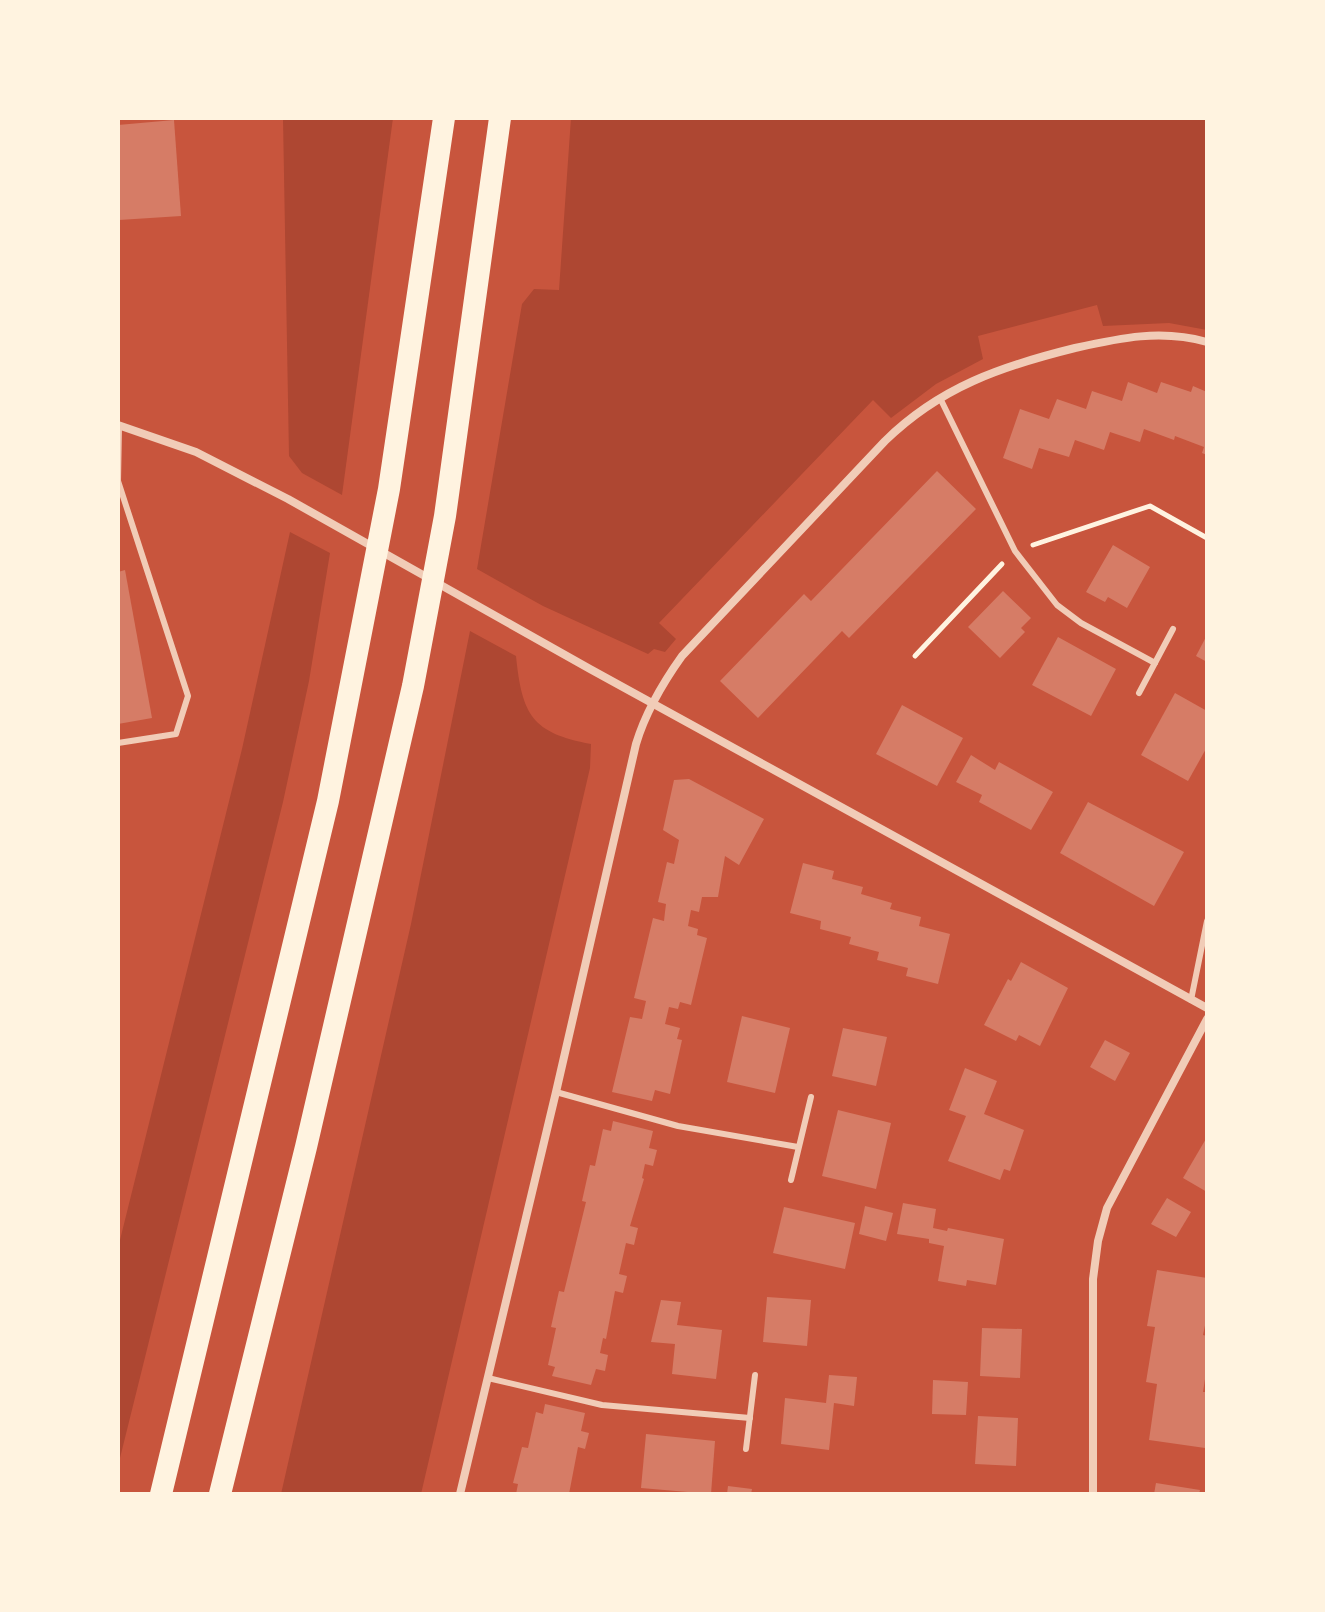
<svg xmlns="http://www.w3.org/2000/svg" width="1325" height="1612" viewBox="0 0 1325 1612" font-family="'Archivo Narrow',sans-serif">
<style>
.green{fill:#ae4732}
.building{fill:#d67c66}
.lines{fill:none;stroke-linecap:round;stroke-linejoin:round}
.path{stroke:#fff3e0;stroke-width:5}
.service{stroke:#f1ccb7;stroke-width:6}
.minor{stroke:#f1ccb7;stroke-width:8}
.trunk{stroke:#fff3e0;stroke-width:22}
</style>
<rect width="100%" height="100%" fill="#c8553d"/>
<g class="green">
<path d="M283 118H393L342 495 302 473 289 456Z"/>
<path d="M571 118H1207V330L1169 323 1103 326 1097 305 978 336 983 359 936 384 891 418 873 400 659 623 676 639 665 652 654 649 648 654 543 606 477 569 522 304 534 289 559 290Z"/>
<path d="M290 532 330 553 309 681 283 802 118 1466V1248L242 749Z"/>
<path d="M470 631 516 656C522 715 532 733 591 744L590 768 421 1494H281L411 924Z"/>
</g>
<g class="building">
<path d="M174 120 181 216 119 220 118 125Z"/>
<path d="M1128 382 1157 393 1161 382 1191 392 1193 386 1207 392V455L1202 453 1204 447 1175 436 1174 440 1144 429 1140 442 1110 432 1104 450 1075 440 1069 457 1039 448 1032 469 1003 458 1020 409 1049 419 1057 399 1086 409 1092 391 1122 401Z"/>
<path d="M937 471 976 509 849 638 842 631 758 718 720 681 804 594 811 601Z"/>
<path d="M1113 545 1150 567 1127 608 1108 597 1105 602 1086 592Z"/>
<path d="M125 570 152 718 118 724V572Z"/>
<path d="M1003 591 1031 618 1021 628 1025 632 1000 658 968 627Z"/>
<path d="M1207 635V662L1196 656Z"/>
<path d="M1058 637 1116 669 1091 716 1032 685Z"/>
<path d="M1175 693 1207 711V747L1188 781 1141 755Z"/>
<path d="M902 705 963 738 937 786 876 754Z"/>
<path d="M971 755 995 770 999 762 1053 792 1031 830 979 802 982 795 956 782Z"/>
<path d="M689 779 764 819 739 865 725 856 718 897H702L699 912 691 910 688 926 698 929 697 935 707 938 691 1005 680 1002 678 1009 669 1007 665 1024 680 1028 677 1039 682 1040 670 1094 655 1090 652 1101 612 1092 630 1017 642 1019 646 1001 634 998 653 918 664 921 665 912 666 904 658 902 667 862 674 864 679 840 663 830 674 780Z"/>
<path d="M1088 802 1184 852 1154 906 1060 853Z"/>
<path d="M803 863 834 871 832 879 863 887 861 894 892 903 890 909 921 917 919 926 950 934 938 984 906 976 908 968 877 960 879 952 849 944 851 937 820 929 821 921 790 913Z"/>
<path d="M1021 962 1068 988 1040 1046 1019 1035 1016 1041 984 1025 1008 979 1011 981Z"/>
<path d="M742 1016 790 1028 775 1093 727 1082Z"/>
<path d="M843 1028 887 1037 876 1086 832 1076Z"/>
<path d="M1105 1040 1130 1053 1115 1081 1090 1067Z"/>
<path d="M965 1068 997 1081 984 1114 1024 1130 1010 1171 1004 1169 1000 1180 948 1161 966 1116 949 1110Z"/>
<path d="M838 1110 891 1123 876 1189 822 1176Z"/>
<path d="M613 1121 653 1131 649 1148 657 1150 653 1166 645 1164 642 1178 644 1179 630 1226 638 1228 634 1245 626 1243 619 1274 627 1276 623 1293 615 1291 606 1339 603 1338 600 1353 608 1355 605 1371 596 1369 591 1385 552 1376 555 1367 548 1365 556 1328 551 1327 559 1291 564 1292 586 1202 582 1201 590 1165 595 1166 603 1129 611 1131Z"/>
<path d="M1207 1137V1192L1183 1178Z"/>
<path d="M1167 1198 1191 1212 1176 1237 1151 1224Z"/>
<path d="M903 1203 936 1209 933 1228 947 1231 948 1228 1004 1239 996 1285 967 1280 966 1286 938 1281 944 1246 929 1243V1239L897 1234Z"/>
<path d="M865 1206 893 1213 886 1241 859 1234Z"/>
<path d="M784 1207 855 1223 845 1269 773 1253Z"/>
<path d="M1157 1270 1207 1278V1316L1203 1335 1207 1336V1366L1203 1392H1207L1205 1448 1149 1440 1157 1384 1146 1382 1155 1327 1147 1326Z"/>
<path d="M767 1297 811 1300 807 1346 763 1342Z"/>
<path d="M661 1300 681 1302 677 1325 722 1330 716 1379 672 1374 675 1344 651 1342Z"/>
<path d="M982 1328 1022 1329 1020 1378 980 1376Z"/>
<path d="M829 1375 857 1377 854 1406 834 1403 829 1450 781 1444 785 1398 826 1403Z"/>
<path d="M933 1380 968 1382 966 1415 932 1414Z"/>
<path d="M545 1404 585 1413 581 1431 589 1433 585 1449 578 1447 569 1494H516L518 1484 513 1483 522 1447 528 1448 536 1412 543 1414Z"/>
<path d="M978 1416 1018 1418 1016 1466 975 1464Z"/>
<path d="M646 1434 715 1441 711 1494 641 1488Z"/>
<path d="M1156 1483 1200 1490 1199 1494H1154Z"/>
<path d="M728 1486 752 1489 751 1494H727Z"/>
</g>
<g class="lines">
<g class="path">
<path d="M1033 545 1150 506 1207 538"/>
<path d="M915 656 1002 564"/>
</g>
<g class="service">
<path d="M940 398 1015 551 1057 605 1081 623 1155 663"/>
<path d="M1139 693 1173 629"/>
<path d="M118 743 176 734 188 696 118 481 119 426"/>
<path d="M1191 1000 1207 921"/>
<path d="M556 1092 678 1126 798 1147"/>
<path d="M791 1180 811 1097"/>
<path d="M488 1378 602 1405 750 1418"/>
<path d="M746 1449 755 1375"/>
</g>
<g class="minor">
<path d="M118 425 196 452 288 499 590 669 1207 1008"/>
<path d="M460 1494 556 1092 636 744C646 711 662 684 682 656L885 441C940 387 1002 366 1075 348 1120 338 1161 329 1207 342"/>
<path d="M1093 1494V1279L1098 1241 1107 1208 1207 1019"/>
</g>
<g class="trunk">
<path d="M161 1494 328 801 389 489 444 118"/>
<path d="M220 1494 306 1147 413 686 445 516 500 118"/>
</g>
</g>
<rect width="1325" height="1612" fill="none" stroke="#fff3e0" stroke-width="240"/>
</svg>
